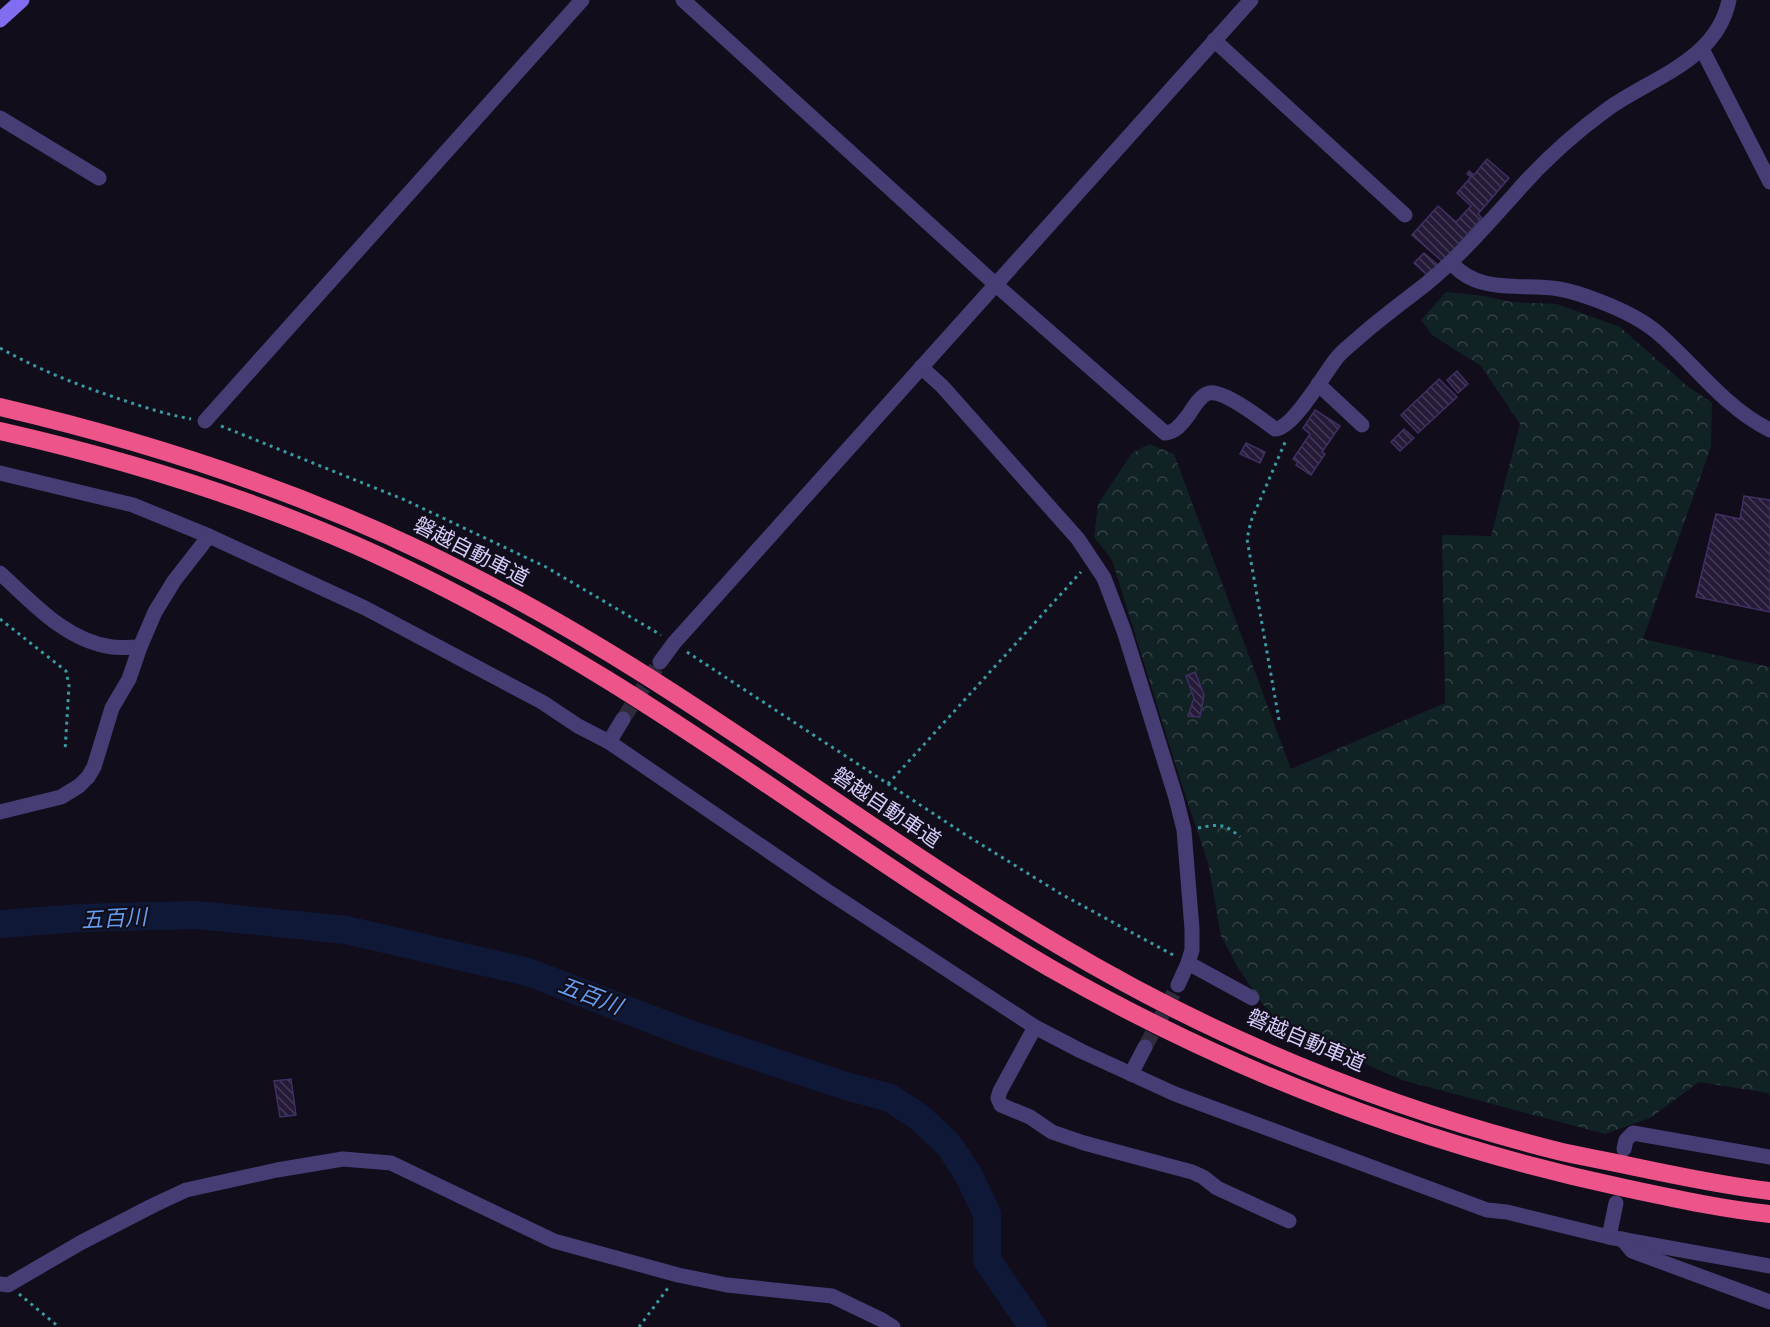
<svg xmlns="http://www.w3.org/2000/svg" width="1770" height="1327" viewBox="0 0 1770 1327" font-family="'Alegreya Sans','Noto Sans JP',sans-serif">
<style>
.forest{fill:url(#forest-crowns)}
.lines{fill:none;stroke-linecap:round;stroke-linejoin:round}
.river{stroke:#0f1937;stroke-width:28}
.building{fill:url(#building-back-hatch);stroke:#402f63;stroke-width:1.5}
.street-tunnel{stroke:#2f2a3c;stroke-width:15;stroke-dasharray:15 8;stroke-linecap:butt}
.path{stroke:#399aa1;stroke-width:3;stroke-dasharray:3 4.5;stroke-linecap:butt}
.street{stroke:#463d75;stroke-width:15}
.secondary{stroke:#816def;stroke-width:15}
.highway{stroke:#ec548a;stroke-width:18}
.labels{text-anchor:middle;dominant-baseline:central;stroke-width:4.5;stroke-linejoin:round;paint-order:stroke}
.street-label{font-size:21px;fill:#d7ccf9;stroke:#110d1b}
.water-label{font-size:22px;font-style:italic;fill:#659dee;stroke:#110d1b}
</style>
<defs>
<pattern id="forest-crowns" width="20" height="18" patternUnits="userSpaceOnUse" patternTransform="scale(1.5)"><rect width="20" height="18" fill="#112224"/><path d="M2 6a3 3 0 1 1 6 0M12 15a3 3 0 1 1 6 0" fill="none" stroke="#334145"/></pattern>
<pattern id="building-back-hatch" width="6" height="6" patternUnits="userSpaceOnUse" patternTransform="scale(1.5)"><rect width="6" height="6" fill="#251b39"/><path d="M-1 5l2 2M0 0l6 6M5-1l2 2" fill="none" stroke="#443b56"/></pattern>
</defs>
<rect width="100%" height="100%" fill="#110d1b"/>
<path class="forest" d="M1446 292 1484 296 1511 302 1557 304 1620 327 1686 385 1712 403 1711 447 1643 639 1770 667V1097L1768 1093 1699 1082 1650 1118 1605 1134 1402 1080 1285 1029 1262 1003 1237 966 1221 936 1208 863 1179 776 1112 560 1094 537 1098 504 1132 453 1149 444 1174 454 1291 769 1445 703 1442 535 1491 536 1520 424 1481 366 1432 335 1421 320Z"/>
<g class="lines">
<path class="river" d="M0 924 80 918 196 915 346 930 528 972 692 1035 846 1086 890 1098 919 1117 949 1145 969 1176 987 1214V1260L1033 1327"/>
</g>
<g class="building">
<path d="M1487 159 1509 178 1478 214 1482 218 1443 262 1412 235 1438 206 1456 222 1471 206 1457 193 1471 177 1467 174 1469 171 1474 175Z"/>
<path d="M1424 253 1438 265 1428 276 1414 263Z"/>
<path d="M1457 371 1468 384 1458 393 1447 380Z"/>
<path d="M1439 379 1457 397 1418 433 1401 415Z"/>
<path d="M1315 410 1340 426 1322 452 1325 454 1311 475 1296 465 1298 462 1293 459 1310 434 1303 428Z"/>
<path d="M1404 429 1414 438 1400 451 1391 442Z"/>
<path d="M1246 443 1265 452 1260 463 1240 454Z"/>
<path d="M1744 496 1770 500V612L1696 597 1716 514 1740 519Z"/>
<path d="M1195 672 1204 695 1200 717 1188 716 1194 698 1186 676Z"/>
<path d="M291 1079 296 1115 280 1117 274 1081Z"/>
</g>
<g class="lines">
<g class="street-tunnel">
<path d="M623 719 660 662"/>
<path d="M1145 1047 1178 985"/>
</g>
<g class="path">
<path d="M0 348C36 368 72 383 111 396 137 405 164 414 191 419"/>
<path d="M221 426 405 500 546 567 661 635"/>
<path d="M0 619 66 671 69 686 65 751"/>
<path d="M687 652 966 835 1061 894 1175 956"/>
<path d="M1279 720 1247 539 1251 521 1286 440"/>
<path d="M888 784 1081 572"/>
<path d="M1198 828C1219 824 1224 823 1240 837"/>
<path d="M19 1294 59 1327"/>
<path d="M639 1327 668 1288"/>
</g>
<g class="street">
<path d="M683 0 995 284 1165 433C1176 432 1180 425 1187 417 1192 410 1200 395 1209 393 1224 390 1263 420 1275 429 1293 429 1324 374 1336 359 1341 352 1349 346 1356 340 1378 320 1403 302 1426 284 1458 258 1485 227 1512 197 1541 163 1573 134 1609 108 1653 77 1717 60 1729 0"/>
<path d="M1214 40 1405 215"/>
<path d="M1702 49 1770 182"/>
<path d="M0 118 99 178"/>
<path d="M1451 262C1477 295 1523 283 1559 289 1572 291 1586 296 1599 301 1620 309 1642 319 1659 334 1696 366 1725 408 1770 430"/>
<path d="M921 367 942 386 1078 539 1104 578 1124 631 1176 798 1184 830 1192 929V950L1188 963 1178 985"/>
<path d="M1318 384 1362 425"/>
<path d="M205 421 582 0"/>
<path d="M0 473 133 505 209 536 365 608 542 702 578 726 609 742 824 889 1035 1027 1081 1051 1175 1094 1487 1210 1507 1212 1609 1237 1770 1266"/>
<path d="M0 573C33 603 66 641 112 647 121 648 130 647 140 647"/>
<path d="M660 662 674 643 1251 0"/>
<path d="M609 742 623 719"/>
<path d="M0 812 61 797 79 786 88 777 94 767 112 708 129 679 140 647 155 612 174 581 209 536"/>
<path d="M1188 963 1252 998"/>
<path d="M1035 1027 1000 1091 998 1098 1001 1105 1030 1117 1052 1132 1084 1143 1192 1172 1203 1177 1217 1188 1289 1221"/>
<path d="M1131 1074 1145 1047"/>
<path d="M1624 1149 1626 1140 1633 1133 1770 1157"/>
<path d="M1609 1237 1616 1203"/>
<path d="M1622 1239 1632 1251 1770 1302"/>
<path d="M0 1284 8 1285 82 1242 154 1205 186 1190 277 1170 343 1159 391 1163 554 1241 678 1275 727 1285 832 1296 882 1320 893 1327"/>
</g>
<path class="secondary" d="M0 20 22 0"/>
<g class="highway">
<path d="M0 407C163 445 321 498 470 575 678 680 860 828 1060 946 1214 1038 1384 1107 1558 1151 1583 1157 1609 1161 1635 1167 1679 1176 1725 1186 1770 1191"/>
<path d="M0 431C119 458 243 496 355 545 441 583 526 630 606 679 756 771 897 879 1050 968 1230 1071 1423 1145 1625 1188 1673 1198 1721 1209 1770 1214"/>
</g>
</g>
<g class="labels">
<g class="street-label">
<text transform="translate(471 552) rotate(27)">磐越自動車道</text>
<text transform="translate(886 808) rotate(34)">磐越自動車道</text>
<text transform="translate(1306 1041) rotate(23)">磐越自動車道</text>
</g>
<g class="water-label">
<text transform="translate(114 919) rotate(-3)">五百川</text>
<text transform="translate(590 996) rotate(21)">五百川</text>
</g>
</g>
</svg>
